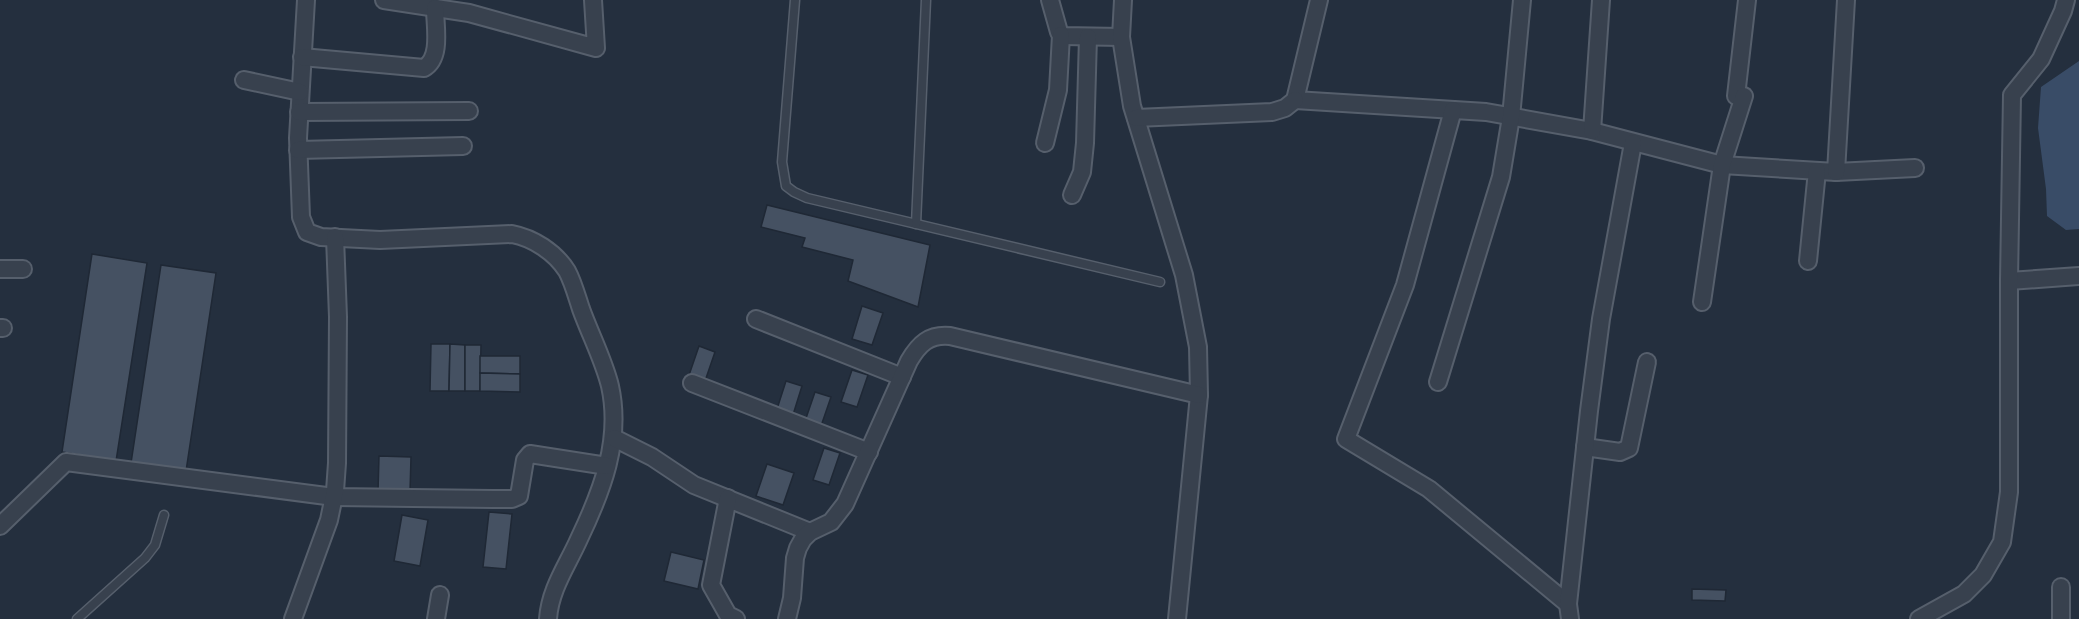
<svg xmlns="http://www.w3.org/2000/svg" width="2079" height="619" viewBox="0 0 2079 619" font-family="'Golos Text',sans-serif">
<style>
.water{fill:#394c67}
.building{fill:#455162;stroke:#1f2835;stroke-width:1.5}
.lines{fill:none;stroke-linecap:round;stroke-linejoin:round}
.lane-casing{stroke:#565f6c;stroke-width:11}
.street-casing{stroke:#565f6c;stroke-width:20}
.lane{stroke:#38414e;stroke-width:8}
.street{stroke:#38414e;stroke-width:16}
</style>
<rect width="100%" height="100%" fill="#242f3e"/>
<path class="water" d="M2079 61V229L2066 230 2047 216 2046 189 2038 128 2041 87Z"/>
<g class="building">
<path d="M767 205 930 245 918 307 848 281 853 260 802 247 805 238 761 227Z"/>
<path d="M92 254 147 263 116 461 62 452Z"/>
<path d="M161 265 216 273 186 471 131 463Z"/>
<path d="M862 306 883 313 872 345 852 339Z"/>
<path d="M431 344H450L449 391H430Z"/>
<path d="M450 344 465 345V391H449Z"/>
<path d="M465 345H481L480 391H465Z"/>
<path d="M699 346 715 352 704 384 688 378Z"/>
<path d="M480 356H520V374L480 373Z"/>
<path d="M852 370 868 375 857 407 841 402Z"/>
<path d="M480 373 520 374V392L480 391Z"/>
<path d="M786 381 802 386 792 418 776 412Z"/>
<path d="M815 392 831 397 820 429 804 424Z"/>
<path d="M824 448 840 453 829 485 813 480Z"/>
<path d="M379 456 411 457 410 492H378Z"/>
<path d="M767 464 794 473 783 505 756 496Z"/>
<path d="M489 512 512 514 506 569 483 567Z"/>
<path d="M402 515 428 520 420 566 394 561Z"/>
<path d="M671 552 704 560 698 589 664 581Z"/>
<path d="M1692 589 1726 590 1725 601 1692 600Z"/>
</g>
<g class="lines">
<g class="lane-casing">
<g id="lane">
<path d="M795 0 782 162 786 186 794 192 807 198 1160 282"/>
<path d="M916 224 926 0"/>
<path d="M77 619 145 558 155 545 164 515"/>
</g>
</g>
<g class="street-casing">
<g id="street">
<path d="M306 0 298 138 301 217 307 232 321 237 380 240 512 234C533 238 555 252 567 271 573 282 577 297 581 309 590 334 604 361 610 386 622 440 602 491 579 539 567 566 550 589 548 619"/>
<path d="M384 0 469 13 596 48 593 0"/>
<path d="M1050 0 1059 32 1063 36 1121 37"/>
<path d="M1123 0 1121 37 1132 106 1184 275 1198 347 1199 395 1177 619"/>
<path d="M1319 0 1295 100 1486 112 1592 131 1722 165 1836 172 1915 168"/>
<path d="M302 57 424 68C442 58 435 26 435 8"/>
<path d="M244 80 300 92"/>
<path d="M1736 96 1747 0"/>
<path d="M1453 110 1405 285 1346 439 1429 489 1568 604"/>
<path d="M299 112 469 111"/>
<path d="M1136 118 1272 112 1285 108 1295 100"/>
<path d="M1592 131 1601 0"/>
<path d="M1045 143 1058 90 1061 35"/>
<path d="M298 150 463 146"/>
<path d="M1836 172 1846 0"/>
<path d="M1072 195 1082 172 1085 143 1088 37"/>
<path d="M1808 261 1817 171"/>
<path d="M0 269H23"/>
<path d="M2009 281 2079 276"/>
<path d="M1702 302 1722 165 1744 96"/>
<path d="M756 319 902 377"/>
<path d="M0 328H3"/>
<path d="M1438 382 1501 177 1511 117 1522 0"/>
<path d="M692 383 869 452"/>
<path d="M614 438 652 457 694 485 810 532"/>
<path d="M1585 447 1620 452 1629 448 1647 362"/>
<path d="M728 498 711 585 728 615 736 619"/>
<path d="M0 526 66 462 334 497 492 499H512L519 496 525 460 530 454 607 466"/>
<path d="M293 619 329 520 335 491 337 463 338 317 335 237"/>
<path d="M436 619 440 595"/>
<path d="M787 619 792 598 795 558 798 548 803 539 810 532 831 522 845 504 909 361C919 344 929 334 950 336L1199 395"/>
<path d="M1570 619 1568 604 1589 411 1601 319 1633 143"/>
<path d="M1919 619 1964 594 1983 575 2002 542 2009 492V281L2012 95 2041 59 2063 11 2066 0"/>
<path d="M2061 619V587"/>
</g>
</g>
<use href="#lane" class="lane"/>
<use href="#street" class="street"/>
</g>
</svg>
